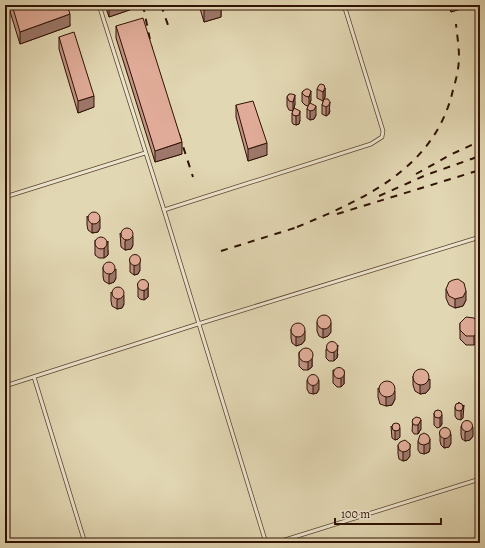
<svg xmlns="http://www.w3.org/2000/svg" width="485" height="548" viewBox="0 0 485 548" font-family="Alegreya,serif">
<style>
.lines{fill:none;stroke-linecap:round;stroke-linejoin:round}
.lane-casing{stroke:#5c4330;stroke-width:4.5}
.lane{stroke:#ece5ce;stroke-width:3}
.rail{stroke:#301204;stroke-width:2;stroke-dasharray:7 7;stroke-linecap:butt}
.wall{fill:#c19484;stroke:#301204}
.shaded-wall{fill:#9d786b;stroke:#301204}
.building{fill:#e0ac99;stroke:#301204}
</style>
<rect width="100%" height="100%" fill="#e2d7b3"/>
<filter id="stains"><feTurbulence type="fractalNoise" baseFrequency=".005" numOctaves="4"/><feColorMatrix values="0 0 0 0 .2 0 0 0 0 .09 0 0 0 0 .02 0 0 0 .5 -.17"/></filter>
<radialGradient id="worn" r=".72"><stop offset=".6" stop-color="#630" stop-opacity="0"/><stop offset="1" stop-color="#630" stop-opacity=".3"/></radialGradient>
<g class="lines">
<g class="lane-casing">
<g id="lane">
<path d="M99 5 164 210 371 144 382 137 383 131 344 5"/>
<path d="M5 197 145 153"/>
<path d="M164 210 266 543"/>
<path d="M34 377 85 543"/>
<path d="M5 386 198 324 480 237"/>
<path d="M275 543 480 479"/>
</g>
</g>
<use href="#lane" class="lane"/>
<g class="rail">
<path d="M143 5 152 50"/>
<path d="M161 5 168 25"/>
<path d="M179 134 193 177"/>
<path d="M416 174 450 155 480 141"/>
<path d="M379 196 426 175 480 156"/>
<path d="M337 214 480 170"/>
<path d="M297 227C365 199 435 168 453 90 456 80 459 68 459 57 459 46 457 35 456 24"/>
<path d="M221 251 301 226"/>
</g>
</g>
<g class="wall">
<path d="M8 5H67L70 26 20 44Z"/>
<path d="M105 5H138V7L109 17Z"/>
<path d="M199 5H221V17L204 22Z"/>
<path d="M449 5H473L451 12Z"/>
<path d="M116 26 182 154 155 162 116 38Z"/>
<path d="M59 37 94 107 78 113 59 49Z"/>
<path d="M325 88V97L323 101 317 98V89Z"/>
<path d="M303 91 311 100 309 105 316 115 314 119 310 120 307 118V109L308 106 305 105 302 102V93Z"/>
<path d="M289 94 295 104 293 111 289 110 287 106V97Z"/>
<path d="M324 99 330 111 329 114 326 116 322 114V105Z"/>
<path d="M236 105 267 155 248 161 236 117Z"/>
<path d="M292 113 300 120 299 124 296 125 293 124 292 122Z"/>
<path d="M87 216 100 228 98 232 92 233 88 230 87 225Z"/>
<path d="M120 233 133 245 131 249 125 250 121 247Z"/>
<path d="M95 240 108 250V255L104 258H99L95 255Z"/>
<path d="M130 259 140 270 138 274 134 275 130 272Z"/>
<path d="M103 267 116 278 114 282 109 284 104 281 103 276Z"/>
<path d="M138 283H148V297L144 300 140 299 138 297Z"/>
<path d="M446 289 466 300 463 306 455 308 449 305 446 298Z"/>
<path d="M111 292 124 304 122 308 117 309 112 306 111 301Z"/>
<path d="M317 322 331 332 328 336 323 338 319 336 317 331Z"/>
<path d="M460 323 479 333V340L474 345H466L460 339Z"/>
<path d="M291 329 305 340 302 344 296 346 292 343 291 338Z"/>
<path d="M326 349 338 354 337 358 334 361H329L326 358Z"/>
<path d="M299 352H312V367L308 370H303L299 366Z"/>
<path d="M333 370H344V384L341 387H337L333 383Z"/>
<path d="M413 376 430 388 426 393 420 394 415 391 413 385Z"/>
<path d="M307 380 319 389 317 393 313 394 309 393 307 389Z"/>
<path d="M378 388 395 399 392 405 386 406 380 404 378 397Z"/>
<path d="M459 402 463 418 461 420 457 419 455 416V407Z"/>
<path d="M438 410 442 424 440 427 437 428 434 425V413Z"/>
<path d="M413 419 421 429 418 434H414L412 431Z"/>
<path d="M391 426 400 437 398 439 395 440 392 438Z"/>
<path d="M461 426 473 436 470 440 465 441 462 439 461 435Z"/>
<path d="M440 432 451 443 449 447 444 448 441 445 440 441Z"/>
<path d="M418 441 430 448 429 452 424 454 420 453 418 450Z"/>
<path d="M398 445 410 456 407 460 403 461 399 459 398 454Z"/>
</g>
<g class="shaded-wall">
<path d="M109 5H138V7L109 17Z"/>
<path d="M451 5H473L451 12Z"/>
<path d="M221 6V17L204 22V10Z"/>
<path d="M70 14V26L20 44V32Z"/>
<path d="M325 88V97L323 101V92Z"/>
<path d="M311 91V100L309 106V97Z"/>
<path d="M295 95V104L293 111V102Z"/>
<path d="M94 96V107L78 113V101Z"/>
<path d="M330 102 329 114 326 116V107Z"/>
<path d="M316 106V115L314 119 310 120V111Z"/>
<path d="M300 111V120L299 124 296 125V116Z"/>
<path d="M182 142V154L155 162V151Z"/>
<path d="M267 143V155L248 161V149Z"/>
<path d="M100 219V228L98 232 92 233V224Z"/>
<path d="M133 236V245L131 249 125 250V241Z"/>
<path d="M108 241V255L104 258V249Z"/>
<path d="M140 261V270L138 274 134 275V266Z"/>
<path d="M116 269V278L114 282 109 284V275Z"/>
<path d="M148 288V297L144 300V291Z"/>
<path d="M466 291V300L463 306 455 308V299Z"/>
<path d="M124 295V304L122 308 117 309V300Z"/>
<path d="M331 323V332L328 336 323 338V329Z"/>
<path d="M479 324V340L474 345V336Z"/>
<path d="M305 331V340L302 344 296 346V337Z"/>
<path d="M338 345 337 358 334 361V352Z"/>
<path d="M312 358V367L308 370V361Z"/>
<path d="M344 375V384L341 387V378Z"/>
<path d="M430 379V388L426 393 420 394V385Z"/>
<path d="M319 380V389L317 393 313 394V386Z"/>
<path d="M395 391V399L392 405 386 406V397Z"/>
<path d="M464 405 463 418 461 420V411Z"/>
<path d="M442 415V424L440 427V418Z"/>
<path d="M421 420V429L418 434V425Z"/>
<path d="M473 427V436L470 440 465 441V432Z"/>
<path d="M400 428V437L398 439 395 440V431Z"/>
<path d="M451 434V443L449 447 444 448V439Z"/>
<path d="M430 439V448L429 452 424 454V445Z"/>
<path d="M410 444V456L407 460 403 461V452Z"/>
</g>
<g class="building">
<path d="M12 5H67L70 14 20 32Z"/>
<path d="M203 5H221V6L204 10Z"/>
<path d="M143 18 182 142 155 151 116 26Z"/>
<path d="M74 32 94 96 78 101 59 37Z"/>
<path d="M321 84 324 85 325 88 323 92 317 89 319 85Z"/>
<path d="M306 89H308L311 91 309 97 305 96 302 93 303 91Z"/>
<path d="M289 94H292L295 95 293 102 289 101 287 97Z"/>
<path d="M324 99H328L330 102 329 105 326 107 322 105Z"/>
<path d="M253 101 267 143 248 149 236 105Z"/>
<path d="M310 103 316 106 314 110 310 111 307 109 308 106Z"/>
<path d="M294 108 300 111 299 115 296 116 293 115 292 113Z"/>
<circle cx="94" cy="218" r="6"/>
<circle cx="127" cy="234" r="6"/>
<circle cx="101" cy="243" r="6"/>
<circle cx="135" cy="260" r="5.5"/>
<circle cx="109" cy="268" r="6"/>
<path d="M458 279 464 283 466 291 463 297 455 299 449 296 446 289 449 282 453 280Z"/>
<circle cx="143" cy="285" r="5.5"/>
<circle cx="118" cy="293" r="6"/>
<circle cx="324" cy="322" r="7"/>
<path d="M466 317 474 318 479 324V331L474 336H466L460 330V323Z"/>
<circle cx="298" cy="330" r="7"/>
<circle cx="332" cy="347" r="5.5"/>
<circle cx="306" cy="355" r="7"/>
<circle cx="339" cy="373" r="5.5"/>
<circle cx="421" cy="377" r="8"/>
<circle cx="313" cy="380" r="5.5"/>
<circle cx="387" cy="389" r="8"/>
<circle cx="459" cy="407" r="4"/>
<circle cx="438" cy="414" r="4"/>
<path d="M416 417 420 418 421 420 418 425H414L412 422 413 419Z"/>
<circle cx="467" cy="426" r="5.5"/>
<circle cx="396" cy="427" r="4"/>
<circle cx="445" cy="433" r="5.5"/>
<path d="M424 433 428 435 430 439 429 443 424 445 420 444 418 441 420 435Z"/>
<path d="M405 440 410 444V448L407 451 403 452 399 450 398 445 400 442Z"/>
</g>
<rect width="485" height="548" fill="none" stroke="#e2d7b3" stroke-width="20"/>
<rect x="6" y="6" width="473" height="536" fill="none" stroke="#301204" stroke-width="2"/>
<rect x="10" y="10" width="465" height="528" fill="none" stroke="#301204"/>
<path d="M335 518v6h106v-6" fill="none" stroke="#301204" stroke-width="2"/>
<text x="341" y="518" font-size="12" fill="#301204" stroke="#ece5ce" stroke-width="3" paint-order="stroke">100 m</text>
<rect width="100%" height="100%" filter="url(#stains)"/>
<rect width="100%" height="100%" fill="url(#worn)"/>
</svg>
